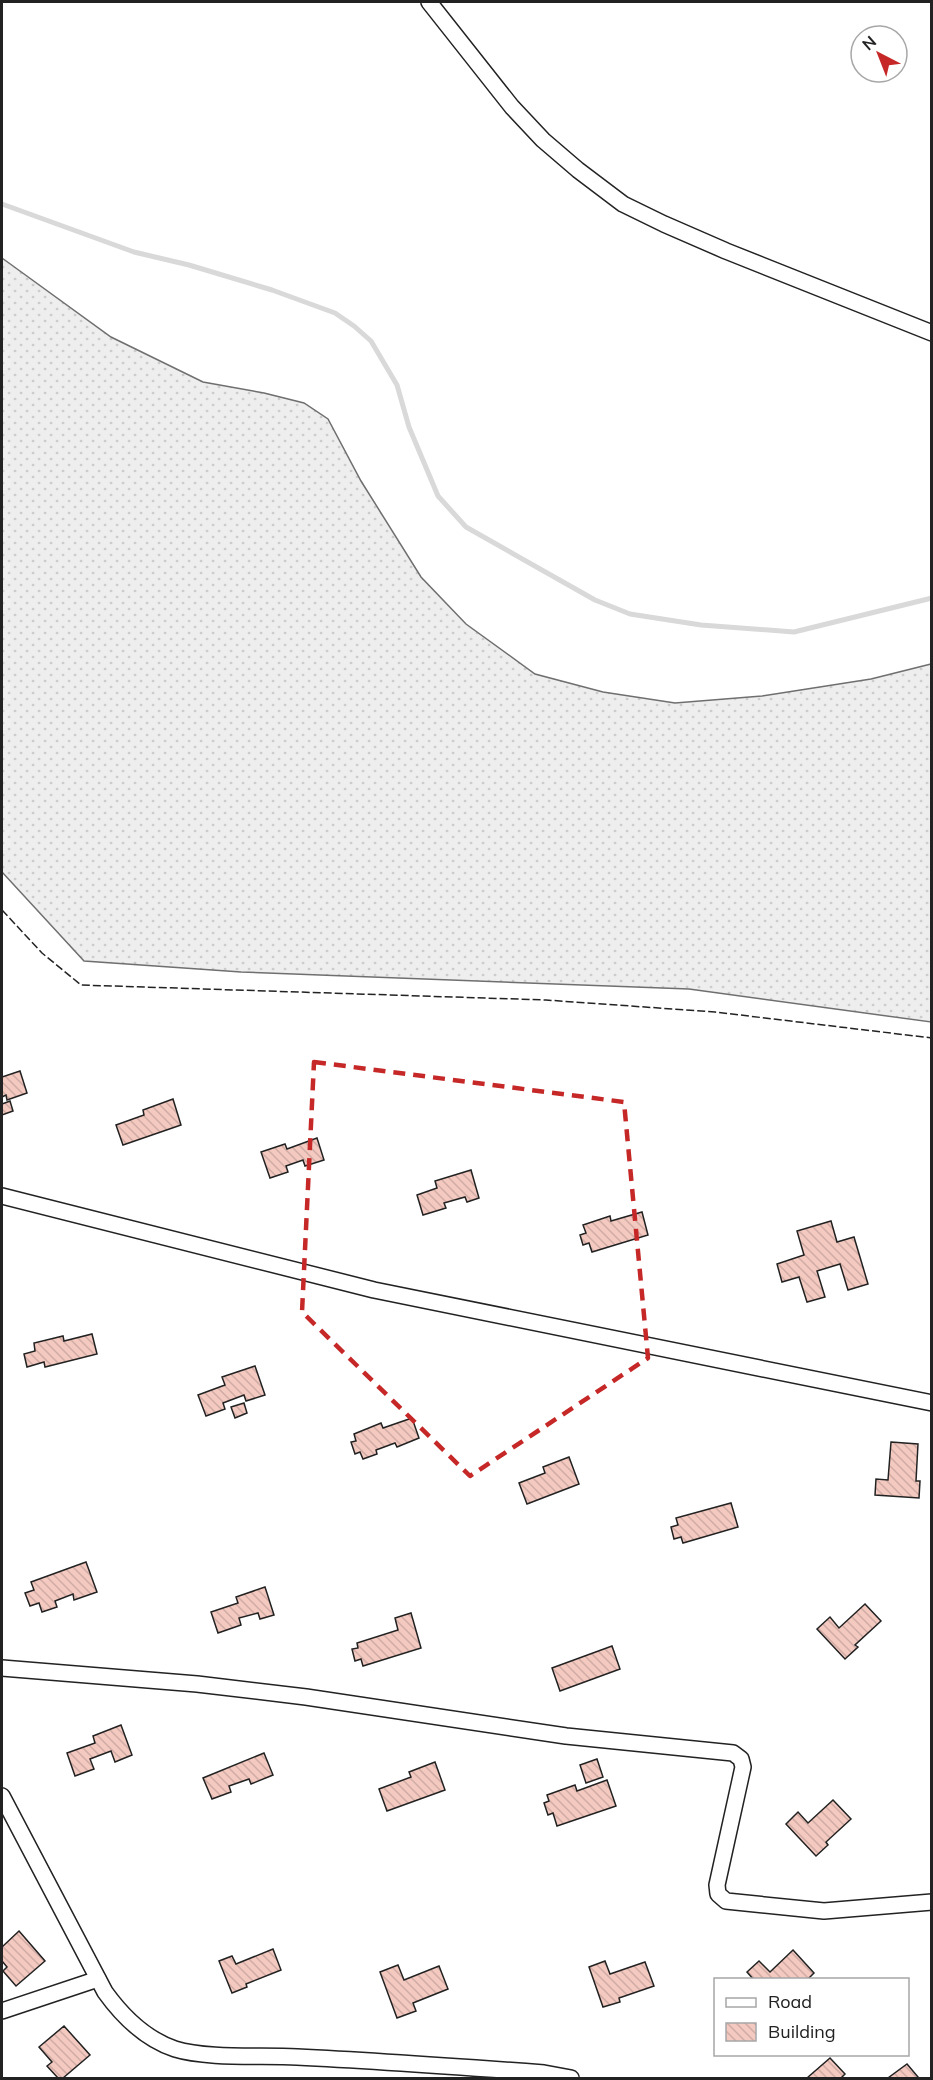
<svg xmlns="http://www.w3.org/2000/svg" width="933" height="2080" viewBox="0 0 933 2080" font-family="Mulish,sans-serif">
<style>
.grass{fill:url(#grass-dots);stroke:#6f6f6f;stroke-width:1.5}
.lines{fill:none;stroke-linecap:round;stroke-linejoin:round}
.stream{stroke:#d9d9d9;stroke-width:5}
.building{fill:url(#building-back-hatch);stroke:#222;stroke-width:1.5}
.minor-casing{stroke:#222;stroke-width:18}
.minor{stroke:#fff;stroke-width:15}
.fence{stroke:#222;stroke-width:1.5;stroke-dasharray:8 3;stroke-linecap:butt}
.marked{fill:none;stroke:#c62828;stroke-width:4.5;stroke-dasharray:12 8;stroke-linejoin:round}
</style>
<defs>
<pattern id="grass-dots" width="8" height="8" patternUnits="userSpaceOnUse" patternTransform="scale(1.5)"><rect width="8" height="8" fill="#eee"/><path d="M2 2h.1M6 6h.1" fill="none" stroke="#ccc" stroke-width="1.8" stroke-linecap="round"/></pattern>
<pattern id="building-back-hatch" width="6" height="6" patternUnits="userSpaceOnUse" patternTransform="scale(1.5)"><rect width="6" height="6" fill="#f3c9c0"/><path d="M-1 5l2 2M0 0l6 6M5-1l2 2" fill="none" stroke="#d0aca5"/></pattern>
</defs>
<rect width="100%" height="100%" fill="#fff"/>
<path class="grass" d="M2 258 111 337 203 382 264 393 304 403 328 419 361 481 421 577 466 624 535 674 603 692 675 703 762 696 871 679 931 664V1022L689 989 241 972 84 961 2 872Z"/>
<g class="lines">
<path class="stream" d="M2 204 134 252 189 265 272 290 335 313 354 326 371 341 397 385 409 427 438 496 466 527 595 600 630 614 701 625 794 632 932 598"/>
</g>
<g class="building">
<path d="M20 1071 27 1093 7 1100 6 1095 2 1097V1077Z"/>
<path d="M173 1099 181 1125 123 1145 116 1125 144 1115 143 1110Z"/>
<path d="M10 1101 13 1111 2 1115V1104Z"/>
<path d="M317 1138 324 1160 305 1166 303 1160 286 1166 288 1172 270 1178 261 1152 285 1144 287 1149Z"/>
<path d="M471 1170 479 1198 467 1202 465 1197 444 1203 446 1208 423 1215 417 1195 437 1188 435 1181Z"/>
<path d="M642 1212 648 1235 592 1252 589 1243 583 1245 580 1235 586 1233 583 1225 610 1216 611 1221Z"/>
<path d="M831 1221 837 1242 854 1237 868 1284 848 1290 840 1264 817 1271 825 1297 807 1302 799 1277 782 1282 777 1264 804 1255 797 1231Z"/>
<path d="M92 1334 97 1354 45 1367 44 1362 27 1367 24 1354 35 1351 34 1343 63 1336 64 1341Z"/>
<path d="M255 1366 265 1395 246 1401 244 1395 223 1403 225 1409 206 1416 198 1395 225 1385 222 1377Z"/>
<path d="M244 1403 247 1413 235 1418 231 1407Z"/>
<path d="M412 1418 419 1438 397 1447 395 1443 376 1450 377 1454 363 1459 360 1452 355 1454 351 1442 356 1441 354 1434 381 1423 383 1428Z"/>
<path d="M891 1442 918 1444 916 1481H920L919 1498 875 1495 876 1479 888 1480Z"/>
<path d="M569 1457 579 1484 527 1504 519 1483 545 1473 543 1467Z"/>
<path d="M731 1503 738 1527 683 1543 681 1537 674 1539 671 1527 678 1525 676 1518Z"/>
<path d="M86 1562 97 1592 74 1600 73 1594 55 1601 57 1607 42 1612 39 1603 30 1606 25 1593 34 1590 31 1582Z"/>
<path d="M265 1587 274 1615 260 1619 258 1613 239 1618 241 1625 218 1633 211 1612 238 1603 236 1597Z"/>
<path d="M865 1604 881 1621 855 1645 858 1647 845 1659 817 1629 830 1617 839 1628Z"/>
<path d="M411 1613 421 1648 363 1666 361 1659 355 1661 352 1649 358 1648 357 1643 398 1630 395 1618Z"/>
<path d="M612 1646 620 1669 560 1691 552 1668Z"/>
<path d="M121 1725 132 1755 115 1762 111 1751 90 1759 94 1769 75 1776 67 1753 95 1743 93 1736Z"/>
<path d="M264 1753 273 1775 251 1784 249 1779 229 1786 231 1792 212 1799 203 1778Z"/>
<path d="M597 1759 603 1777 586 1783 580 1765Z"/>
<path d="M435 1762 445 1790 387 1811 379 1789 411 1777 409 1772Z"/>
<path d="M607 1780 616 1806 557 1826 553 1813 548 1815 544 1803 549 1801 547 1795 575 1785 577 1791Z"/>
<path d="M833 1800 851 1819 826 1842 828 1845 816 1856 786 1824 798 1812 808 1823Z"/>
<path d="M19 1931 45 1961 16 1986 3 1971 7 1967 2 1961V1947Z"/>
<path d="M273 1949 281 1970 246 1984 247 1987 232 1993 219 1961 232 1956 236 1964Z"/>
<path d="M793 1950 814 1973 807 1980H754L747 1972 759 1961 770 1972Z"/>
<path d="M605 1961 610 1974 645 1962 654 1986 619 1998 620 2002 603 2007 589 1967Z"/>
<path d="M398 1965 404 1980 439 1966 448 1989 413 2003 416 2011 397 2018 380 1972Z"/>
<path d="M64 2026 90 2055 63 2078H58L47 2066 52 2062 39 2047Z"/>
<path d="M830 2058 845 2074 841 2078H807Z"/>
<path d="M907 2064 918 2077 917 2078H888Z"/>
</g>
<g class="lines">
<g class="minor-casing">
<g id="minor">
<path d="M429 2 512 107 543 140 578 170 623 204 664 224 726 251 932 333"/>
<path d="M2 1196 374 1290 932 1403"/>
<path d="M2 1668 197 1684 306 1697 566 1736 733 1753 741 1759 743 1767 717 1885 718 1894 726 1901 824 1911 932 1902"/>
<path d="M2 1796 105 1992C123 2017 145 2039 175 2049 207 2059 262 2055 297 2057 380 2061 462 2067 544 2073L571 2078"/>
<path d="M2 2011 98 1979"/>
</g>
</g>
<use href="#minor" class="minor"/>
<path class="fence" d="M2 910 42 953 81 985 546 1000 715 1012 932 1038"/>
</g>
<path class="marked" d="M314 1062 624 1102 648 1358 470 1476 302 1312Z"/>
<rect width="933" height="2080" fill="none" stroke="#222222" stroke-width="6"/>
<rect x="714" y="1978" width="195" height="78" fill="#ffffff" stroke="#a7a7a7" stroke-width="1.5"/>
<rect x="726" y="1998" width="30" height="9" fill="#ffffff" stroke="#a7a7a7" stroke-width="1.5"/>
<text x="768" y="2008" font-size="18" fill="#222222">Road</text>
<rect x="726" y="2023" width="30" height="18" fill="url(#building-back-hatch)" stroke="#a7a7a7" stroke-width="1.5"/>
<text x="768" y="2038" font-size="18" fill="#222222">Building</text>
<g transform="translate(879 54) rotate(318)"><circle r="28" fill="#ffffff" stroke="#a7a7a7" stroke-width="1.5"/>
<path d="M0-4.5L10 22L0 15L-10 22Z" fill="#c62828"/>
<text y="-9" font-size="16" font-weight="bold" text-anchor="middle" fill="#222222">N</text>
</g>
</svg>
